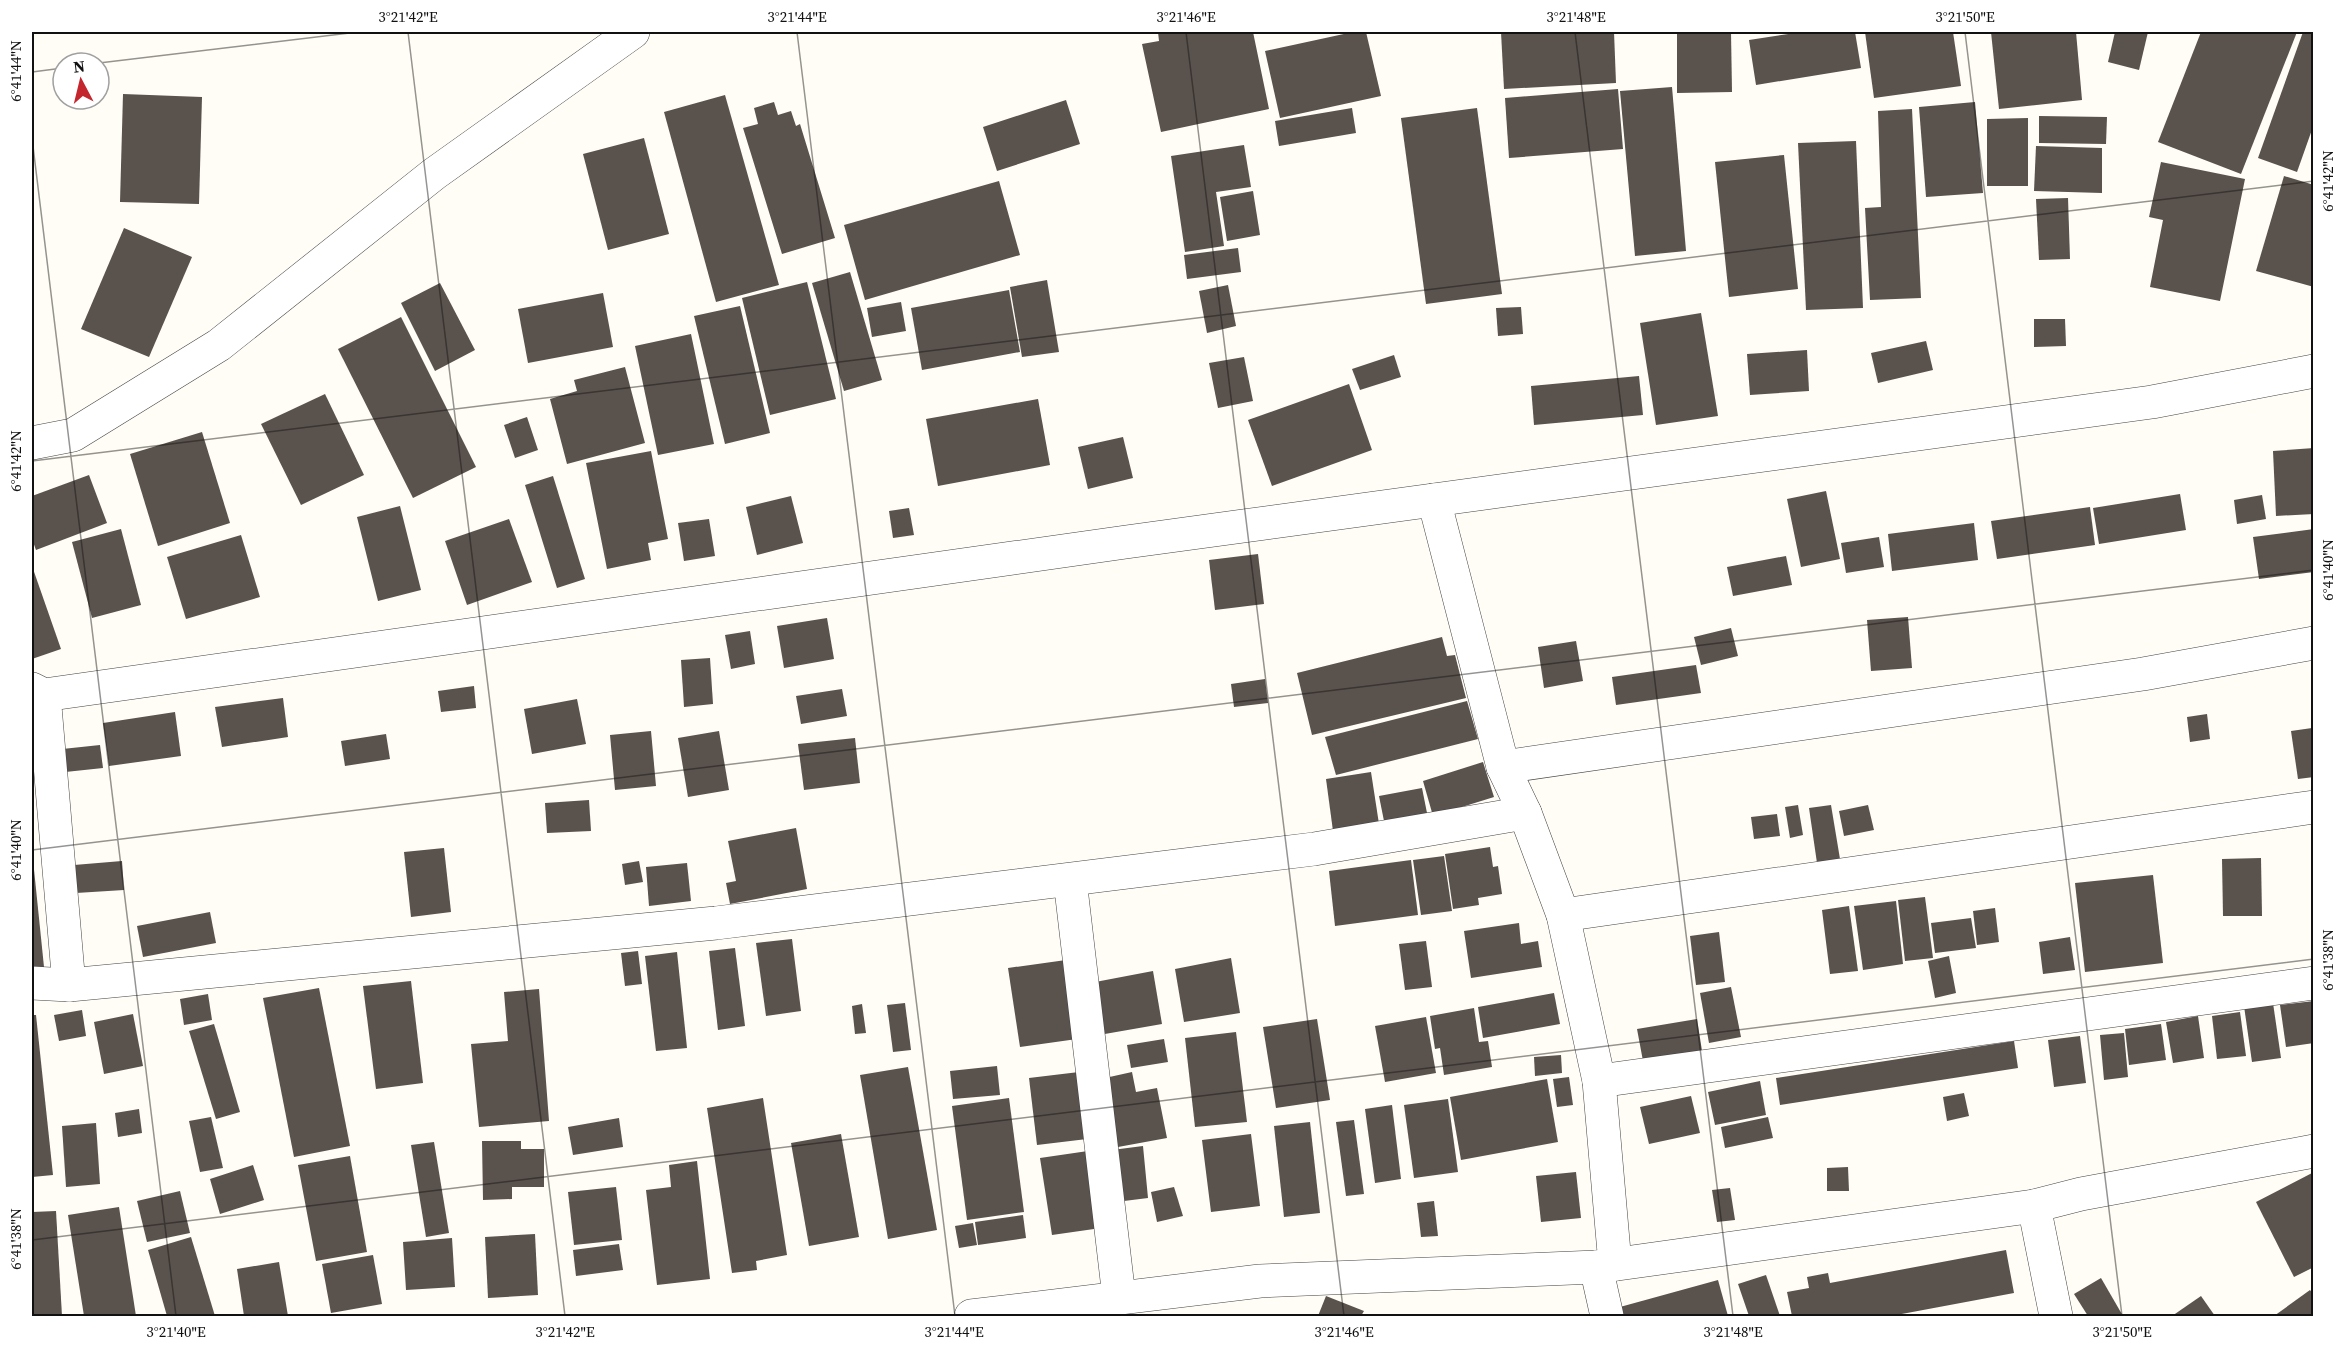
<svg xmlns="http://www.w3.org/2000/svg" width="2345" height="1348" viewBox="0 0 2345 1348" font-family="'Source Serif 4',serif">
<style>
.building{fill:#5a524d}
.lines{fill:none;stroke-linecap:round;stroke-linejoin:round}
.street-casing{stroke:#444;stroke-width:34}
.street{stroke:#fff;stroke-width:33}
.ticks{fill:none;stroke:#111;stroke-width:1.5;stroke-opacity:0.45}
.neatline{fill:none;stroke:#111;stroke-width:2}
.ticks-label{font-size:15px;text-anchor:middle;fill:#111}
</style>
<rect width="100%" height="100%" fill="#fffdf5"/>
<g class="building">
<path d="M1158 32H1192V34L1253 32 1269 109 1161 132 1142 44 1159 41Z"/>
<path d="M1353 32H1366L1381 96 1280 118 1265 51Z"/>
<path d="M1501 32H1614L1616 83 1504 89Z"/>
<path d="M1677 32H1731L1732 92 1677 93Z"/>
<path d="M1802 32H1855L1861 68 1756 85 1749 40Z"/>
<path d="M1865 32H1953L1961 86 1874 98Z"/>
<path d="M1991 32H2076L2082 100 1999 109Z"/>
<path d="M2115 32H2148L2139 70 2108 62Z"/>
<path d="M2201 32H2297L2241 174 2158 142Z"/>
<path d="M2303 32H2314V124L2297 172 2258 158Z"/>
<path d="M1672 87 1686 251 1635 256 1620 91Z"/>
<path d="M1618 89 1623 149 1509 158 1505 98Z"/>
<path d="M123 94 202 97 199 204 120 202Z"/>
<path d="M725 95 779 285 716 302 664 112Z"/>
<path d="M1066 100 1080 144 997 171 983 127Z"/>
<path d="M774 102 778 115 791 111 796 126 800 124 835 238 782 254 743 128 758 124 754 108Z"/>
<path d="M1975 102 1983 193 1926 197 1919 107Z"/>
<path d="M1352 108 1356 133 1279 146 1275 121Z"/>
<path d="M1477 108 1502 294 1426 304 1401 118Z"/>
<path d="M1912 109 1921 298 1870 300 1865 208 1881 207 1878 111Z"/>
<path d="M2039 116 2107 117 2106 144 2039 143Z"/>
<path d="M2028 118V186H1987V119Z"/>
<path d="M644 138 669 234 608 250 583 154Z"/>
<path d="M1856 141 1863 308 1806 310 1798 143Z"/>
<path d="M1244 145 1251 187 1216 192 1224 246 1185 252 1171 156Z"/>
<path d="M2036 146 2102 148V193L2034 191Z"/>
<path d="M1784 155 1798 289 1729 297 1715 162Z"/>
<path d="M2161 162 2245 179 2220 301 2150 287 2163 220 2149 217Z"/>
<path d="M2284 176 2314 185V287L2256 271Z"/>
<path d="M999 181 1020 255 865 300 844 225Z"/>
<path d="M1253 191 1260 235 1227 241 1220 197Z"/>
<path d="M2068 198 2070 259 2039 260 2036 199Z"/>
<path d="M124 228 192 257 149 357 81 329Z"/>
<path d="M1238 248 1241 272 1187 279 1184 255Z"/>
<path d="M850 272 882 380 844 391 812 283Z"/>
<path d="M1047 280 1059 352 1022 357 1010 287Z"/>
<path d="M807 282 836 399 770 415 742 298Z"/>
<path d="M440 283 475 350 435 371 401 303Z"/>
<path d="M1228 285 1236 326 1207 333 1199 291Z"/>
<path d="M1009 290 1020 352 922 370 911 308Z"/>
<path d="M603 293 613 347 528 363 518 309Z"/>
<path d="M901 302 906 331 872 337 867 308Z"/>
<path d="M740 306 770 433 725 444 694 316Z"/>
<path d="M1521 307 1523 334 1498 336 1496 308Z"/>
<path d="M1701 313 1718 416 1656 425 1640 323Z"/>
<path d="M401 317 476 467 413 498 338 349Z"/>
<path d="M2034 319H2065L2066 346 2034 347Z"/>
<path d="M691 334 714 444 658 455 635 346Z"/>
<path d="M1926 341 1933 370 1878 383 1871 353Z"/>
<path d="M1807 350 1809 391 1750 395 1747 354Z"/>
<path d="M1394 355 1401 377 1360 390 1352 369Z"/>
<path d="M1244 357 1253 401 1218 408 1209 363Z"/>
<path d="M625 367 645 443 567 464 550 399 577 391 574 380Z"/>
<path d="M1639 376 1643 415 1534 425 1531 386Z"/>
<path d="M1349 384 1372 450 1272 486 1248 420Z"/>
<path d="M325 394 364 475 301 505 261 424Z"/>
<path d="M1038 399 1050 465 938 486 926 419Z"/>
<path d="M527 417 538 450 515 458 504 425Z"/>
<path d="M202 432 230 523 158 546 130 454Z"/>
<path d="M1123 437 1133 478 1088 489 1078 447Z"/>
<path d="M2314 448V514L2276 516 2273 451Z"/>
<path d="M651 451 668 539 648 543 651 560 607 569 586 463Z"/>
<path d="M89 475 107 523 36 550 32 539V496Z"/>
<path d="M553 476 585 579 557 588 525 485Z"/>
<path d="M1826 491 1840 559 1801 567 1787 499Z"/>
<path d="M2180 494 2186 530 2099 544 2093 508Z"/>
<path d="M2262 495 2266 519 2237 524 2234 500Z"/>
<path d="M791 496 803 543 757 555 746 507Z"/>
<path d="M400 506 421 590 378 601 357 517Z"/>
<path d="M2090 507 2095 545 1997 559 1991 521Z"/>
<path d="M909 508 914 535 893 538 889 511Z"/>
<path d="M509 519 532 582 467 605 445 541Z"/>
<path d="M709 519 715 556 684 561 678 523Z"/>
<path d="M1974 523 1978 560 1892 571 1888 534Z"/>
<path d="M121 529 141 605 92 618 72 542Z"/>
<path d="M2314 529V572L2259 579 2253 537Z"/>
<path d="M241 535 260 597 186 619 167 557Z"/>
<path d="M1879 537 1884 567 1846 573 1841 543Z"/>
<path d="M1258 554 1264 604 1215 610 1209 560Z"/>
<path d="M1786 556 1792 585 1733 596 1727 567Z"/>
<path d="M32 566 61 649 32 659Z"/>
<path d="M1908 617 1912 668 1871 671 1867 620Z"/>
<path d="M827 618 834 659 784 668 777 626Z"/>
<path d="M1731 628 1738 656 1701 665 1694 637Z"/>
<path d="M750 631 755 664 731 669 725 635Z"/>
<path d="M1442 637 1447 656 1455 655 1466 698 1312 735 1297 673Z"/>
<path d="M1576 641 1583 681 1544 688 1538 647Z"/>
<path d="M710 658 713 704 684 707 681 660Z"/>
<path d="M1696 665 1701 693 1616 705 1612 677Z"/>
<path d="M1265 679 1268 703 1234 707 1231 684Z"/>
<path d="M474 686 476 708 441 712 438 691Z"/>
<path d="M842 689 847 716 801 724 796 696Z"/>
<path d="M283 698 288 737 222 747 215 707Z"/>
<path d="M577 699 586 744 532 754 524 709Z"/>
<path d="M1467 701 1478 739 1336 775 1325 737Z"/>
<path d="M175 712 181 756 109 766 103 723Z"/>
<path d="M2207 714 2210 739 2190 742 2187 717Z"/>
<path d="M2312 728 2314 777 2298 779 2291 731Z"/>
<path d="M651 731 656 786 615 790 610 735Z"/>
<path d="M719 731 729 790 688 797 678 738Z"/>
<path d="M386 734 390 759 345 766 341 741Z"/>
<path d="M855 738 860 783 804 790 798 744Z"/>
<path d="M100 745 103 768 56 773 53 750Z"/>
<path d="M1483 762 1494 797 1433 816 1423 781Z"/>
<path d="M1371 772 1379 824 1333 831 1326 779Z"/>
<path d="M1422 788 1428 818 1385 826 1379 796Z"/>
<path d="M589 800 591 831 547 833 545 803Z"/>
<path d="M1798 805 1803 835 1790 838 1785 807Z"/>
<path d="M1831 805 1840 859 1817 863 1809 808Z"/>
<path d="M1868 805 1874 830 1844 836 1839 811Z"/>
<path d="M1777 814 1780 836 1754 839 1751 817Z"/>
<path d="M796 828 807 889 730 904 726 883 736 881 728 841Z"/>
<path d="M1490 847 1493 867 1498 866 1502 894 1478 898 1479 905 1453 909 1445 854Z"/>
<path d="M444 848 451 912 411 917 404 852Z"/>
<path d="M32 850 44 967 32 968Z"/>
<path d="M1444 856 1452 911 1421 915 1413 860Z"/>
<path d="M2261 858 2262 916H2223L2222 859Z"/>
<path d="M1411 860 1418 915 1335 926 1329 871Z"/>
<path d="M122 861 124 890 76 893 74 865Z"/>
<path d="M639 861 643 882 625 885 622 864Z"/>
<path d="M687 863 691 901 649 906 646 867Z"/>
<path d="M2153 875 2163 963 2085 972 2075 883Z"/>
<path d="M1925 897 1933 958 1905 961 1898 900Z"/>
<path d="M1896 901 1903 964 1863 970 1854 906Z"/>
<path d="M1849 906 1858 971 1830 974 1822 910Z"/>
<path d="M1995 908 1999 942 1977 945 1973 911Z"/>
<path d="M210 912 216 943 143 957 137 926Z"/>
<path d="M1971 918 1976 948 1935 953 1931 923Z"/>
<path d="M1519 923 1521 944 1538 941 1542 967 1471 978 1464 931Z"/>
<path d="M1719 932 1725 982 1696 985 1690 936Z"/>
<path d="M2070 937 2075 970 2043 974 2039 942Z"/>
<path d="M792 939 801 1011 766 1016 756 943Z"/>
<path d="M1426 941 1432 987 1405 990 1399 944Z"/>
<path d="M735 948 745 1026 718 1030 709 951Z"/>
<path d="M638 951 642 984 625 986 621 953Z"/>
<path d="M677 952 687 1048 656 1051 645 956Z"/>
<path d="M1949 956 1956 993 1935 998 1928 961Z"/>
<path d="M1231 958 1240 1013 1184 1022 1175 969Z"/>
<path d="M1066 960 1077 1039 1020 1047 1008 968Z"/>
<path d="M1153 971 1162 1024 1099 1035 1090 983Z"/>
<path d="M411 981 423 1083 376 1089 363 986Z"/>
<path d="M1731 987 1741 1037 1709 1043 1700 993Z"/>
<path d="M319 988 350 1146 294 1157 263 998Z"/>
<path d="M539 989 549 1121 479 1127 471 1044 508 1041 504 992Z"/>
<path d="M1554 993 1560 1024 1483 1038 1478 1007Z"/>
<path d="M208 994 212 1020 184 1025 180 999Z"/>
<path d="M2314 1001V1043L2286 1047 2280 1005Z"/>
<path d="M905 1003 911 1050 893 1052 887 1005Z"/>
<path d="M2273 1003 2281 1058 2252 1062 2244 1006Z"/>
<path d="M862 1004 866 1033 855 1034 852 1006Z"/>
<path d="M1474 1008 1479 1042 1488 1041 1492 1067 1444 1075 1440 1048 1435 1049 1430 1016Z"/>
<path d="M82 1010 86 1036 59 1041 54 1015Z"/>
<path d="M2240 1012 2246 1056 2217 1059 2212 1016Z"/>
<path d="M133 1014 143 1066 104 1074 94 1022Z"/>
<path d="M32 1015H36L53 1175 32 1177Z"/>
<path d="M2198 1016 2204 1058 2173 1063 2166 1022Z"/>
<path d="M1426 1017 1436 1073 1385 1082 1375 1026Z"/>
<path d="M1317 1019 1330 1100 1276 1108 1263 1027Z"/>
<path d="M1697 1019 1702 1051 1643 1061 1637 1029Z"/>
<path d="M214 1024 240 1112 216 1119 189 1031Z"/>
<path d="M2161 1024 2166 1060 2129 1065 2125 1029Z"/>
<path d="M1236 1032 1247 1122 1195 1127 1185 1038Z"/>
<path d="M2124 1033 2128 1077 2104 1080 2100 1035Z"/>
<path d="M2080 1036 2086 1083 2054 1087 2048 1040Z"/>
<path d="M1164 1039 1168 1062 1131 1068 1127 1045Z"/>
<path d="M2014 1041 2018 1068 1780 1105 1776 1078Z"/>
<path d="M1561 1055 1562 1073 1535 1076 1534 1057Z"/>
<path d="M997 1066 1000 1095 953 1099 950 1071Z"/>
<path d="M908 1067 937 1230 888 1239 860 1075Z"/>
<path d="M1079 1072 1087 1139 1037 1145 1029 1078Z"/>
<path d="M1132 1072 1136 1092 1157 1088 1167 1138 1118 1147 1105 1078Z"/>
<path d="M1569 1077 1573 1105 1557 1107 1553 1079Z"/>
<path d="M1547 1079 1558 1142 1461 1160 1450 1097Z"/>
<path d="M1760 1081 1766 1115 1715 1125 1708 1092Z"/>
<path d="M1964 1093 1969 1116 1947 1121 1943 1097Z"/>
<path d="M1691 1096 1700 1133 1649 1144 1640 1107Z"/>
<path d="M763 1098 787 1255 756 1261 757 1270 732 1273 707 1108Z"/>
<path d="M1009 1098 1024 1212 967 1220 952 1106Z"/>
<path d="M1448 1099 1458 1172 1414 1178 1404 1105Z"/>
<path d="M1392 1105 1401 1179 1375 1183 1365 1109Z"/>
<path d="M139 1109 142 1133 118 1137 115 1113Z"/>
<path d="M211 1117 223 1168 200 1172 189 1121Z"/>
<path d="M1768 1117 1773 1138 1725 1148 1721 1127Z"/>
<path d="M619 1118 623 1147 573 1155 568 1127Z"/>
<path d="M1354 1120 1364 1194 1346 1196 1336 1122Z"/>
<path d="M1310 1122 1320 1213 1284 1217 1274 1126Z"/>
<path d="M96 1123 100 1184 66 1187 62 1126Z"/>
<path d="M841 1134 859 1237 809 1246 791 1143Z"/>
<path d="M1251 1134 1260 1206 1211 1212 1202 1140Z"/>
<path d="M482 1141H521V1149H544V1187H512V1199L483 1200Z"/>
<path d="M434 1142 449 1233 426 1237 411 1145Z"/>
<path d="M1143 1146 1148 1198 1124 1201 1122 1181H1115L1112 1150Z"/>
<path d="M1088 1151 1101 1228 1052 1235 1040 1158Z"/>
<path d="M350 1156 367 1252 316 1261 298 1165Z"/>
<path d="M697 1161 710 1279 657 1285 646 1190 671 1187 669 1165Z"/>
<path d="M253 1165 264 1200 220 1214 210 1179Z"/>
<path d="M1848 1167 1849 1191H1827V1168Z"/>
<path d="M1576 1172 1581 1218 1541 1222 1536 1176Z"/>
<path d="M2314 1172V1267L2294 1277 2256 1202Z"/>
<path d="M616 1187 622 1240 574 1245 568 1192Z"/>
<path d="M1174 1187 1183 1216 1157 1222 1151 1192Z"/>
<path d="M1730 1188 1735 1220 1717 1222 1712 1190Z"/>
<path d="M180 1191 190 1233 147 1242 137 1201Z"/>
<path d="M1434 1201 1438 1236 1421 1237 1417 1203Z"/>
<path d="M119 1207 136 1316H84L68 1215Z"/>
<path d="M56 1211 62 1316H32V1212Z"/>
<path d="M1023 1215 1026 1238 978 1245 975 1222Z"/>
<path d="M973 1223 977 1245 959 1248 955 1226Z"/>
<path d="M535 1234 538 1295 488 1298 485 1237Z"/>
<path d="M191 1237 215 1316H167L148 1250Z"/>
<path d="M452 1238 455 1287 406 1290 403 1242Z"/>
<path d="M619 1244 623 1270 576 1276 573 1250Z"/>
<path d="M2006 1250 2014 1293 1891 1316H1792L1787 1292 1809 1288 1807 1277 1828 1273 1830 1283Z"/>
<path d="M373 1255 382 1304 331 1313 322 1264Z"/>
<path d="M279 1262 288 1316H244L237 1269Z"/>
<path d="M1766 1275 1780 1316H1749L1738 1284Z"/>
<path d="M2101 1278 2123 1316H2088L2074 1294Z"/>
<path d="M1718 1280 1728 1316H1623L1620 1307Z"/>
<path d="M2310 1290 2314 1295V1316H2274Z"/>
<path d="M1326 1296 1364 1311 1361 1316H1318Z"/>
<path d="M2201 1296 2215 1316H2172Z"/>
</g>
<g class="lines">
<g class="street-casing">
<g id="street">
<path d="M32 443 73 435 219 345 434 174 633 32"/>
<path d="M1434 500 1503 767 1525 813 1563 915 1599 1081 1615 1264"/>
<path d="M32 689 44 695 1126 542 2152 402 2314 371"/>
<path d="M44 695 69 985"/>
<path d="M1503 767 2143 674 2314 643"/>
<path d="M1070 880 1119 1297"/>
<path d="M1563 915 2314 807"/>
<path d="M32 983 69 985 716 923 1314 849 1525 813"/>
<path d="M1599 1081 2314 983"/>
<path d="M2034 1206 2056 1316"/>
<path d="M1596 1267 1607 1316"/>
<path d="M971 1316 1260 1281 1596 1267 2034 1206 2081 1194 2314 1151"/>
</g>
</g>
<use href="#street" class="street"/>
</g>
<path class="ticks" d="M408 32 565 1316M797 32 955 1316M1186 32 1344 1316M1575 32 1733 1316M1965 32 2122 1316M99 63 358 32M32 72 63 68M32 138 176 1316M32 461 2314 181M32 850 2314 570M32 1240 2314 959"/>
<rect width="2345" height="1348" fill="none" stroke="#ffffff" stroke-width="66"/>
<g transform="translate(81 81) rotate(353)"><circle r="28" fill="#ffffff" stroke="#a0a0a0" stroke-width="1.5"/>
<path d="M0-4.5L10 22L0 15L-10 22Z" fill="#c4262e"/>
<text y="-9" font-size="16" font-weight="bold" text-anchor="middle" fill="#111111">N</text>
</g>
<rect x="33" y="33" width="2279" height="1282" class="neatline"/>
<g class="ticks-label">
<text x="408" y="22">3°21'42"E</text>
<text x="797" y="22">3°21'44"E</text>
<text x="1186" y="22">3°21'46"E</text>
<text x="1576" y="22">3°21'48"E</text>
<text x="1965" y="22">3°21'50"E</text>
<text transform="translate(16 71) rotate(-90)" y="5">6°41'44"N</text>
<text transform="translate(2328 181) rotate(-90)" y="5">6°41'42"N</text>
<text transform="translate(16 461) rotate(-90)" y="5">6°41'42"N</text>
<text transform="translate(2328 570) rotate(-90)" y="5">6°41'40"N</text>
<text transform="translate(16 850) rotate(-90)" y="5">6°41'40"N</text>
<text transform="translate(2328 960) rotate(-90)" y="5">6°41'38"N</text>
<text transform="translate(16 1239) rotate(-90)" y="5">6°41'38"N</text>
<text x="176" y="1337">3°21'40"E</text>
<text x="565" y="1337">3°21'42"E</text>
<text x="954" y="1337">3°21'44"E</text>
<text x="1344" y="1337">3°21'46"E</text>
<text x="1733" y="1337">3°21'48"E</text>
<text x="2122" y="1337">3°21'50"E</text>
</g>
</svg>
